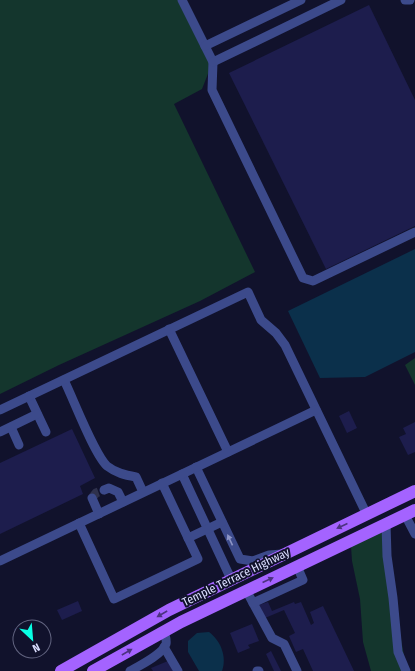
<svg xmlns="http://www.w3.org/2000/svg" width="415" height="671" viewBox="0 0 415 671" font-family="'Fira Sans Condensed',sans-serif">
<style>
.green{fill:#14362d}
.water{fill:#0b304b}
.building{fill:#1d1d4d}
.lines{fill:none;stroke-linecap:round;stroke-linejoin:round}
.minor-tunnel{stroke:#2f314c;stroke-width:9;stroke-dasharray:9 4.5;stroke-linecap:butt}
.minor{stroke:#3c4a8b;stroke-width:9}
.major{stroke:#a463ff;stroke-width:12}
.oneway{fill:#4c3280}
.oneway2{fill:#8c94c5}
.labels{text-anchor:middle;dominant-baseline:central;stroke-width:4;stroke-linejoin:round;paint-order:stroke}
.street-label{font-size:12px;fill:#dcdfff;stroke:#11122c}
</style>
<rect width="100%" height="100%" fill="#11122c"/>
<g class="green">
<path d="M0 0H178L211 66 202 89 174 104 255 272 200 301 59 365 0 394Z"/>
<path d="M415 358V385L405 365Z"/>
<path d="M379 533H386L397 618 407 671H371L363 642 360 599 352 561 351 546Z"/>
</g>
<g class="water">
<path d="M415 249V352L365 377 320 378 288 311Z"/>
<path d="M209 632C221 641 227 657 222 671H199L188 652V641L197 633Z"/>
</g>
<g class="building">
<path d="M369 5 415 100V226L326 269 229 73Z"/>
<path d="M349 411 357 428 347 433 339 416Z"/>
<path d="M415 422V452L408 455 399 437 406 434 403 428Z"/>
<path d="M72 429 95 478 80 486 83 494 0 534V463Z"/>
<path d="M78 601 82 611 62 620 57 610Z"/>
<path d="M268 602 272 611 294 602 295 604 301 602 311 625 314 623 310 612 323 606 354 671H313L303 649 296 652 289 636 295 633 284 610 265 618 259 605Z"/>
<path d="M26 624 27 627H20V642L14 629Z"/>
<path d="M252 624 259 641 248 645 250 648 238 653 230 633Z"/>
<path d="M271 651 281 671H274L266 654Z"/>
<path d="M168 661 173 671H153L151 668Z"/>
</g>
<g class="lines">
<path class="minor-tunnel" d="M92 498 96 493 104 490"/>
<g class="minor">
<path d="M182 0 213 62 212 90 303 278 313 281 415 232"/>
<path d="M405 0H410"/>
<path d="M205 46 301 0"/>
<path d="M213 62 341 0"/>
<path d="M169 329 228 452"/>
<path d="M64 380C73 398 94 454 107 466 116 473 125 475 136 477L143 492"/>
<path d="M29 396 46 432"/>
<path d="M0 410 248 292 261 320 276 333 285 345 367 515"/>
<path d="M11 427 19 445"/>
<path d="M0 432 37 414"/>
<path d="M196 467 240 559 253 561 269 555 282 554"/>
<path d="M182 474 231 579"/>
<path d="M104 490 109 488 118 492 123 502"/>
<path d="M92 498 99 514"/>
<path d="M405 515 415 534"/>
<path d="M79 523 114 599 198 559 162 483"/>
<path d="M386 524 387 556 393 598 398 652 406 671"/>
<path d="M188 538 222 522"/>
<path d="M0 561 316 410"/>
<path d="M246 590 272 638 284 644 297 671"/>
<path d="M253 603 303 580 297 566"/>
<path d="M164 647 178 671"/>
<path d="M130 671C139 666 163 654 166 644 167 640 165 635 164 631"/>
<path d="M257 671H259"/>
</g>
<g class="major">
<path d="M61 671 169 610 415 491"/>
<path d="M93 671 181 622 415 510"/>
</g>
</g>
<defs><path id="oneway-solid" d="M-6-.8H1V-3.2L6.5 0L1 3.2V.8H-6Z"/></defs>
<g class="oneway">
<use href="#oneway-solid" transform="translate(342 526) rotate(155)"/>
<use href="#oneway-solid" transform="translate(268 580) rotate(-25)"/>
<use href="#oneway-solid" transform="translate(162 614) rotate(150)"/>
<use href="#oneway-solid" transform="translate(127 652) rotate(-30)"/>
</g>
<use class="oneway2" href="#oneway-solid" transform="translate(230 540) rotate(-115)"/>
<g class="labels">
<g class="street-label">
<text transform="translate(236 577) rotate(-26)">Temple Terrace Highway</text>
</g>
</g>
<g transform="translate(32 639) rotate(154)"><circle r="19" fill="#11122c" stroke="#626480"/>
<path d="M0-3L7 15L0 10L-7 15Z" fill="#08ffe4"/>
<text y="-6" font-size="11" font-weight="bold" text-anchor="middle" fill="#dcdfff">N</text>
</g>
</svg>
